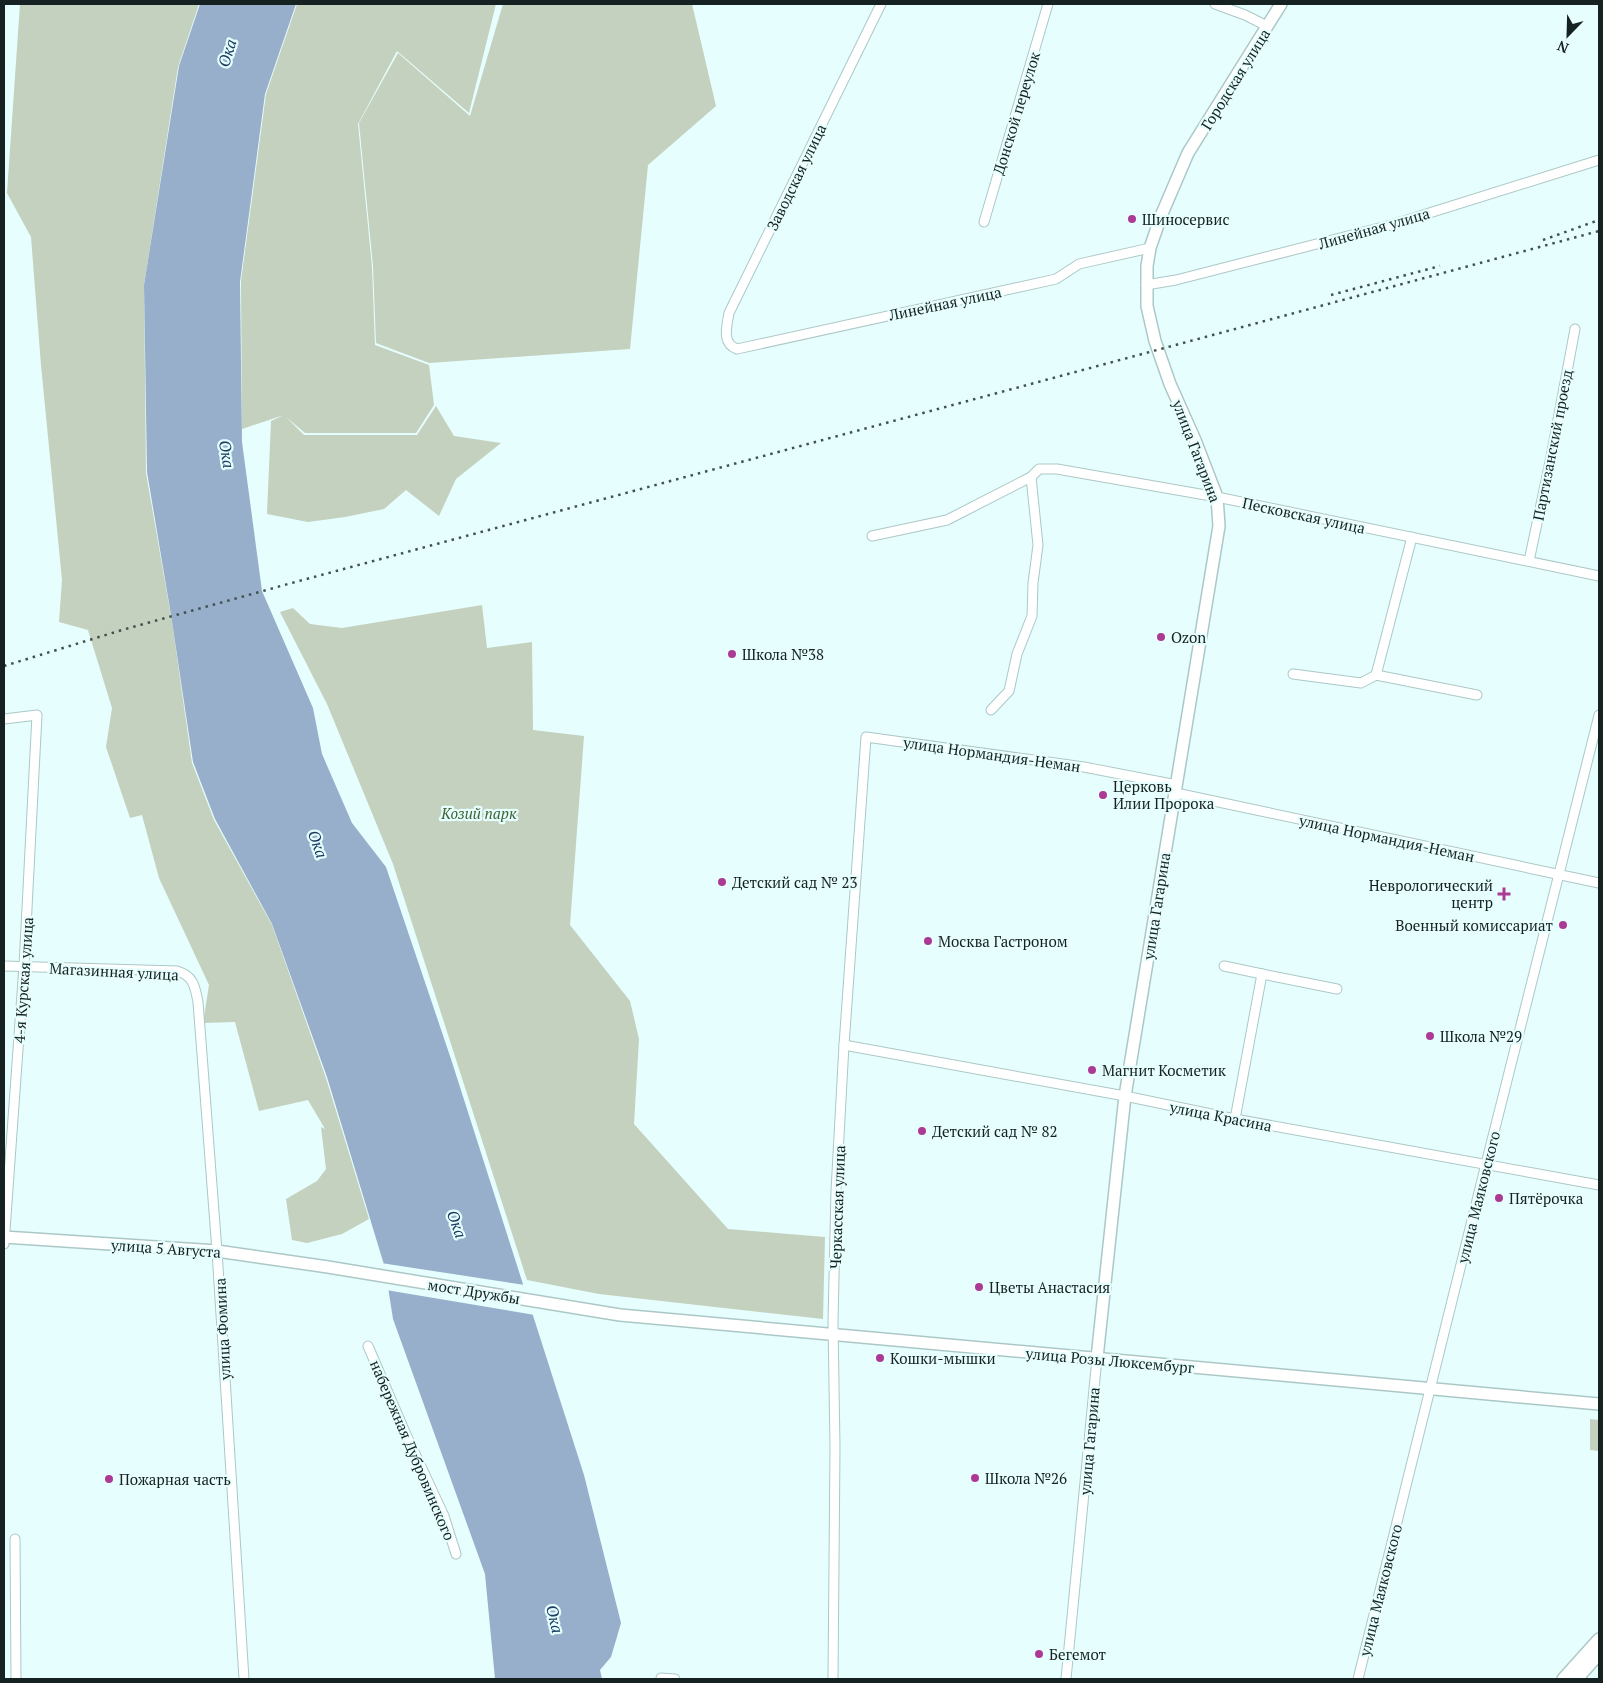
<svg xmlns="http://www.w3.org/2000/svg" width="1603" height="1683" viewBox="0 0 1603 1683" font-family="'PT Serif',serif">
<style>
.green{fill:#c3d1be}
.water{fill:#97afcb}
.pier{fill:#e6fefd}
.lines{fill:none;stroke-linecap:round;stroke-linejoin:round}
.minor-casing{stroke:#abc8c7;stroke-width:11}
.major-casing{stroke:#abc8c7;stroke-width:14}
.minor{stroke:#fff;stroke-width:9}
.major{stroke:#fff;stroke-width:11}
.rail{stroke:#425050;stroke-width:2.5;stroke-dasharray:2.5 5;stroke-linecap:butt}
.poi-dot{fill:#ac3a94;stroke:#e6fefd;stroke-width:2}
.labels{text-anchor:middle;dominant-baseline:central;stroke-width:4.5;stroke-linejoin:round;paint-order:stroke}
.street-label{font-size:15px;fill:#162121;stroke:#e6fefd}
.poi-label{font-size:15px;fill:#162121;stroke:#e6fefd;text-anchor:start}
.park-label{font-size:15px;font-style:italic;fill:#3f6135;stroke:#e6fefd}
.water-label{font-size:16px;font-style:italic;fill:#183c62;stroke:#e6fefd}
</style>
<rect width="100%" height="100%" fill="#e6fefd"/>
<g class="green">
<path d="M20 4H199L178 67 144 285 146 473 172 622 192 763 214 820 272 925 326 1078 369 1219 342 1234 307 1243 292 1240 286 1199 317 1181 326 1169 321 1127 325 1129 308 1100 259 1111 235 1022 203 1023 209 985 159 878 142 815 130 818 106 747 112 708 88 630 59 622 62 580 41 365 31 237 7 193Z"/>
<path d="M297 4H496L469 113 397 51 358 124 372 267 375 345 429 365 434 405 416 433H305L286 417 304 435H417L436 406 454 436 501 443 456 479 439 516 406 490 384 509 345 517 308 522 267 514 271 421 284 415 242 429 241 281 266 94Z"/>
<path d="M503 4H692L716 106 648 165 630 349 429 363 376 343 373 266 359 123 398 53 470 116Z"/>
<path d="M482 605 487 648 532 642 533 730 584 736 570 925 630 1001 639 1039 634 1124 728 1229 825 1237 823 1319 599 1294 527 1280 393 864 327 704 280 612 293 608 310 624 342 628Z"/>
<path d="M1590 1419 1599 1420V1451L1590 1450Z"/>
</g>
<path class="water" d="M200 4H296L265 94 240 282 242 442 262 591 313 708 322 754 352 823 386 867 451 1059 584 1475 621 1623 611 1657 600 1670 602 1679H495L485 1574 393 1319 385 1268 327 1077 272 924 215 819 193 762 171 615 147 472 144 285 179 66Z"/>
<path class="pier" d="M381 1263 525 1285 535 1315 386 1290Z"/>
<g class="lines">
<g class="minor-casing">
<g id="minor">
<path d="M881 4 729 313C727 326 721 343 737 349L1056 279 1079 264 1150 248"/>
<path d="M1215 4 1245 15 1267 26"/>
<path d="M984 222 1048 4"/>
<path d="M1146 285 1176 280 1391 225 1599 160"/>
<path d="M872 536 947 520 1031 477 1039 469H1057L1217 497 1599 576"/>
<path d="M1529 561 1551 457 1575 329"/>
<path d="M1293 674 1361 683 1376 675 1477 695"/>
<path d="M1376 675 1412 537"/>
<path d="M991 710 1009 691 1017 654 1032 616 1033 583 1038 545 1031 477"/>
<path d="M4 719 37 715 24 966 4 1244"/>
<path d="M1176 793 1599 883"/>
<path d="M4 966 177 971C194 976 195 987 198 1002L217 1251 244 1679"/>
<path d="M1224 966 1262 974"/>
<path d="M844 1045 1125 1096 1235 1119 1599 1185"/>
<path d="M1235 1119 1262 974 1337 989"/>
<path d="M368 1346 404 1430 444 1516 456 1554"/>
<path d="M15 1539 16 1679"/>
<path d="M661 1679V1678L675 1679"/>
<path d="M833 1679 835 1447 833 1322 836 1191 844 1045 866 737 1084 767 1177 785"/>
<path d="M1066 1679 1097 1358"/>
<path d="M1358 1679 1486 1164 1599 715"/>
</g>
</g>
<g class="major-casing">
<g id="major">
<path d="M4 1237 217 1251 328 1267 620 1315 1599 1404"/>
<path d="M1097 1358 1125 1096 1219 526 1217 497 1195 440 1170 384 1155 341 1147 306V266L1150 248 1161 216 1188 153 1281 4"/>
<path d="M1563 1679 1599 1639"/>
<path d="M1577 1679 1599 1654"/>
</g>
</g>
<use href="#minor" class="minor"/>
<use href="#major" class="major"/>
<g class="rail">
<path d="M1543 240 1599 220"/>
<path d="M1331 295 1440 266"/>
<path d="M4 666 122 630 288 584 1599 231"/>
</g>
</g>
<g class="poi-dot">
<circle cx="1132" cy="219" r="5"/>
<circle cx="1161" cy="637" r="5"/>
<circle cx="732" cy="654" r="5"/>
<circle cx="1103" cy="795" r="5"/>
<circle cx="722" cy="882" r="5"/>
<path d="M1501.5 886.5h5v5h5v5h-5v5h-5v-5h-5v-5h5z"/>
<circle cx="1563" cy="925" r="5"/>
<circle cx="928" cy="941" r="5"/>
<circle cx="1430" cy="1036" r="5"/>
<circle cx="1092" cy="1070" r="5"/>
<circle cx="922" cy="1131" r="5"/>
<circle cx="1499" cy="1198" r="5"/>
<circle cx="979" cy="1287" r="5"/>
<circle cx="880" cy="1358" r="5"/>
<circle cx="975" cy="1478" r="5"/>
<circle cx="109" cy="1479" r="5"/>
<circle cx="1039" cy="1654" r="5"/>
</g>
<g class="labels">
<g class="street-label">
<text transform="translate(1235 79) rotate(-58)">Городская улица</text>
<text transform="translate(1016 113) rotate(-73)">Донской переулок</text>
<text transform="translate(796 177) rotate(-64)">Заводская улица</text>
<text transform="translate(1374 228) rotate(-16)">Линейная улица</text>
<text transform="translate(945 303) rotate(-12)">Линейная улица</text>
<text transform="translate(1552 445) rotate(-79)">Партизанский проезд</text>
<text transform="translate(1197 451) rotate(69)">улица Гагарина</text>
<text transform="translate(1304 515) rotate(12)">Песковская улица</text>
<text transform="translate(992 754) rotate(8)">улица Нормандия-Неман</text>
<text transform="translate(1387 838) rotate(12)">улица Нормандия-Неман</text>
<text transform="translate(1156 906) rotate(-81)">улица Гагарина</text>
<text transform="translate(114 971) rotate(3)">Магазинная улица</text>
<text transform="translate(23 980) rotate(-86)">4-я Курская улица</text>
<text transform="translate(1221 1116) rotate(11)">улица Красина</text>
<text transform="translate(1478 1197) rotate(-76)">улица Маяковского</text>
<text transform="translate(837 1207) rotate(-88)">Черкасская улица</text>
<text transform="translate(166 1248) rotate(4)">улица 5 Августа</text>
<text transform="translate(474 1291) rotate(9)">мост Дружбы</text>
<text transform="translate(222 1329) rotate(-93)">улица Фомина</text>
<text transform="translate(1110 1360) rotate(5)">улица Розы Люксембург</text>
<text transform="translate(1089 1441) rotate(-85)">улица Гагарина</text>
<text transform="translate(413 1450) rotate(67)">набережная Дубровинского</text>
<text transform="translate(1380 1590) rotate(-76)">улица Маяковского</text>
</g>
<g class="poi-label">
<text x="1142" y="219">Шиносервис</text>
<text x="1171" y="637">Ozon</text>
<text x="742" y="654">Школа №38</text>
<text x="1113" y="786">Церковь<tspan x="1113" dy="17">Илии Пророка</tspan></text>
<text x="732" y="882">Детский сад № 23</text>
<text x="1493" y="885" text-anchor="end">Неврологический<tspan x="1493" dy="17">центр</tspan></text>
<text x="1553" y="925" text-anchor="end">Военный комиссариат</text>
<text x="938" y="941">Москва Гастроном</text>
<text x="1440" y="1036">Школа №29</text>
<text x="1102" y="1070">Магнит Косметик</text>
<text x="932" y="1131">Детский сад № 82</text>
<text x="1509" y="1198">Пятёрочка</text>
<text x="989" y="1287">Цветы Анастасия</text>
<text x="890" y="1358">Кошки-мышки</text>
<text x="985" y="1478">Школа №26</text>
<text x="119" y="1479">Пожарная часть</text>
<text x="1049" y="1654">Бегемот</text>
</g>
<g class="park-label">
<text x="479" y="813">Козий парк</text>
</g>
<g class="water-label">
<text transform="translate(227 53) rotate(-73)">Ока</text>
<text transform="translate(227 454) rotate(80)">Ока</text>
<text transform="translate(318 844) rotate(70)">Ока</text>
<text transform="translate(457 1224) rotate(70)">Ока</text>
<text transform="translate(555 1619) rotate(77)">Ока</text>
</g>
</g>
<rect width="1603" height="1683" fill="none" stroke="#162121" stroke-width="10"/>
<g transform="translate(1568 35) rotate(203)" stroke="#e6fefd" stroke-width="4" paint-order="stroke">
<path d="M0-4L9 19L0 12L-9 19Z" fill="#162121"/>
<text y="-8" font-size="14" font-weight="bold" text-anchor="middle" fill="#162121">N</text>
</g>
</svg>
